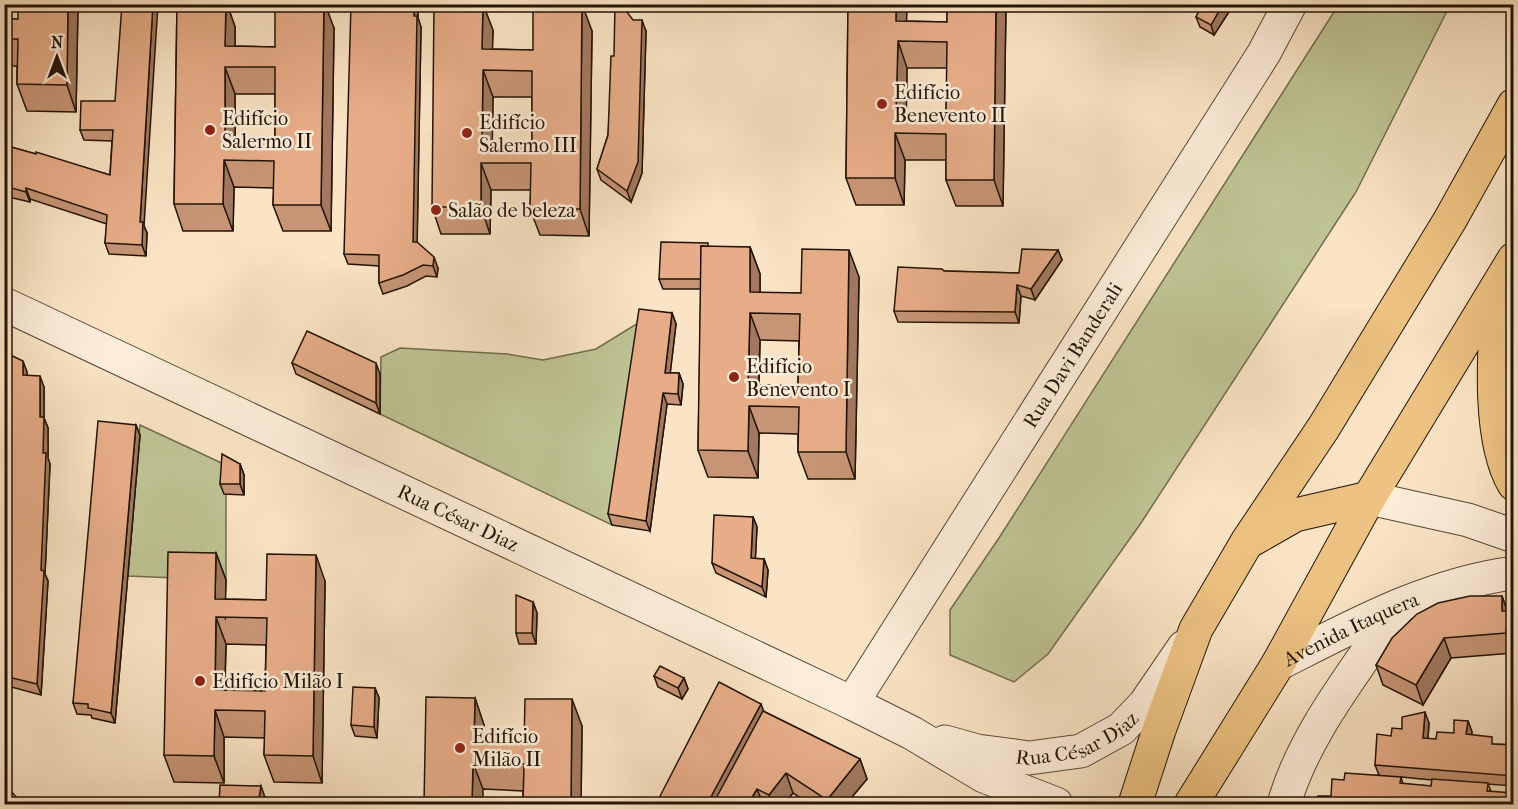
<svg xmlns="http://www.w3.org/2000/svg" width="1518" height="809" viewBox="0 0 1518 809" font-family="'IM FELL French Canon',serif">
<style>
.green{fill:#bfc494;stroke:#716c4d;stroke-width:1.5}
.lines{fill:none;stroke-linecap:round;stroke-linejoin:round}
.minor-casing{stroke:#594836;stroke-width:35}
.major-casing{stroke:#231406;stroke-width:35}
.minor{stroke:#fcedd9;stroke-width:33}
.major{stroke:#edc282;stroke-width:33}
.wall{fill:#c79576;stroke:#231406;stroke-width:1.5;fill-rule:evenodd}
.shaded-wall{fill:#a27960;stroke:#231406;stroke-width:1.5}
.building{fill:#e7ad89;stroke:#231406;stroke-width:1.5;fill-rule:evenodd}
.poi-dot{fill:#8f2418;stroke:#fcedd9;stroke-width:2}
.labels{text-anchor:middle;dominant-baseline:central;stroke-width:5;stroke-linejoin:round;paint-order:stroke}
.poi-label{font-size:20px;fill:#231406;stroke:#fcedd9;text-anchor:start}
.street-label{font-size:20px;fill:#231406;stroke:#fcedd9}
</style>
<rect width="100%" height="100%" fill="#fae4c5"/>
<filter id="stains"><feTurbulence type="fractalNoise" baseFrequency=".00333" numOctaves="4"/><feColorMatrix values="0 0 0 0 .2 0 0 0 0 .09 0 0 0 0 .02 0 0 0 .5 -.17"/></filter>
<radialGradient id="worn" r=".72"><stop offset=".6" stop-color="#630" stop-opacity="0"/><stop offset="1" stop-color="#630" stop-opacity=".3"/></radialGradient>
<g class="green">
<path d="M1339 4 1450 5 1356 192 1141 523 1048 654 1014 682 950 655V610L999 538Z"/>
<path d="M643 320 612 525 380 414 381 357 400 348 507 354 543 360 596 349Z"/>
<path d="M140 425 226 465V580L128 576Z"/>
</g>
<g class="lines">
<g class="minor-casing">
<g id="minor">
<path id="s1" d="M4 304 852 703 912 733 984 776 1056 804"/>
<path d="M1369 498 1468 520 1514 536"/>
<path id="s2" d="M1278 664C1353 626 1429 584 1514 573"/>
<path id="s3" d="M852 703 1264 53 1290 4"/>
<path id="s4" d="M945 742 977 751 1029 758 1081 751 1121 729 1145 704 1184 647"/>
<path d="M1284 804C1305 731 1358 669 1399 606"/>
</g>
</g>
<g class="major-casing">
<g id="major">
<path d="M1498 288C1495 341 1486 437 1514 484"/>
<path d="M1253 539 1295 515 1369 498"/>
<path d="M1135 804 1159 730 1196 629 1247 542 1324 427 1450 220 1514 105"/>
<path d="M1191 804 1278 664 1369 498 1514 259"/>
</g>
</g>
<use href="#minor" class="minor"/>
<use href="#major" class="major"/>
</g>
<g class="wall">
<path d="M78 4 76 112 27 111 17 84V66H4V19H18Z"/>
<path d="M177 4H227L235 27V46L275 47 334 28 331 231H283L273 205 274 188 234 187 233 231H183L174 204ZM235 94H275V139H235Z"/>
<path d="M418 4V18L421 27 417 242 438 268 437 277 426 276 407 286 383 294 379 283V266L348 264 344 254Z"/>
<path d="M848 4H907L906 21 947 22V4H1006L1003 206H956L946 180V160H905L904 205H856L846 178ZM907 68H947L946 114H906Z"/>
<path d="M1234 4 1214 35 1200 27 1196 17Z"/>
<path d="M493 30 492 49 533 50 592 31 589 236 540 235 530 209 531 190H491L490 234H441L432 207ZM493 97H532V142H492Z"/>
<path d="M646 31 642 173 631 202 601 180 597 169 608 135 614 56Z"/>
<path d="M115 101 144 226 147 233 146 256 109 254 105 243 107 224 30 199V202L4 196V145L110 175 112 141 84 140 80 130Z"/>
<path d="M709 247H750L760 274V293H801L859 277 855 479H808L798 452V434L759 433 758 478 708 477 698 450 701 289H663L659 279ZM760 340 799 341 798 386 759 385Z"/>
<path d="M1058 250 1062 260 1035 300 1021 296 1019 323 898 322 894 311 944 271 1019 273Z"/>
<path d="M672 313 676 324 670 373H679L683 384 681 405 667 404 650 531 612 525 608 514Z"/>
<path d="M4 352 27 372V376L44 387V418L48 428V458L50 464 45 574 48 581 41 695 4 685Z"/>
<path d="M292 363 380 374V414L296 374Z"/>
<path d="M136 425 140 435 115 723 92 718 91 715 77 714 73 703Z"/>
<path d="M240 464 244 475V495L224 494 220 484Z"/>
<path d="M753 517 757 527 755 559H764L768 570 766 597 716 573 712 563Z"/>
<path d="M216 553 226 580 225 599 266 600 325 581 322 783 274 782 264 755 265 738 224 737V783L174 782 164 755ZM226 644 266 645 265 691 225 690Z"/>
<path d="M1502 596 1507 611H1511L1514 617 1513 653 1451 658 1423 705 1383 685 1376 665Z"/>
<path d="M533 602 537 613 536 644H519L516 633Z"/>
<path d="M654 676 684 678 688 689 682 699 658 687Z"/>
<path d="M375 688 379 698 377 738 355 736 351 725Z"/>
<path d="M475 698 484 725V743L524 744 582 726 581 804H523V791L483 789 424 804Z"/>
<path d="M763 711 860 759 867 779 846 804H810L793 793 784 804H656Z"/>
<path d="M1468 721 1472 732 1471 735 1494 744 1514 745V786L1488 784 1491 791 1331 796 1344 780 1379 775 1375 765 1402 729 1429 723 1428 739H1436L1454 733ZM1401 777 1432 780 1431 786 1403 784Z"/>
</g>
<g class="shaded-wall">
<path d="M68 4H78L76 112 67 85Z"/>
<path d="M153 4H158L144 226 147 233 146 256 142 245 140 222Z"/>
<path d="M226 4H227L235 27V67L225 46Z"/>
<path d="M324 4H325L334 28 331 231 321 205Z"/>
<path d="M414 4H418V18L421 27 417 252 413 242Z"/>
<path d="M483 4 493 30 492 70 482 49Z"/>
<path d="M582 4 592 31 589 236 580 209Z"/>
<path d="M896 4H907L906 41 896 21Z"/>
<path d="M996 4H1006L1003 206 994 180Z"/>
<path d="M1223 4H1234L1214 35 1211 25Z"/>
<path d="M642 20 646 31 642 173 631 202 627 191Z"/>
<path d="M898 41 907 68 906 133 896 113Z"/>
<path d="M225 67 235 94V160L225 138Z"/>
<path d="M483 70 493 97 492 163 482 142Z"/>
<path d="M895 133 905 160 904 205 895 178Z"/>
<path d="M224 160 234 187 233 231 223 204Z"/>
<path d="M481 163 491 190 490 234 481 207Z"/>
<path d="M26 188 30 199V202L26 192Z"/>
<path d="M750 247 760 274V314L750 292Z"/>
<path d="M849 250 859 277 855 479 846 452Z"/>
<path d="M1058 250 1062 260 1035 300 1031 289Z"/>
<path d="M434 257 438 268 437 277 433 266Z"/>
<path d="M1017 285 1021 296 1019 323 1015 312Z"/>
<path d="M672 313 676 324 669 384 665 373Z"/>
<path d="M750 313 760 340 758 406 748 385Z"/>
<path d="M23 361 27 372V386L23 375Z"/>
<path d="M376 363 380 374V414L376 403Z"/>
<path d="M679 373 683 384 681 405 678 394Z"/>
<path d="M40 376 44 387V418L48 428V458L50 464 45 574 48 581 41 695 37 684 41 570 43 453 40 417Z"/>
<path d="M663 393 667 404 650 531 646 521Z"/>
<path d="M749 406 759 433 758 478 748 451Z"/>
<path d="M136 425 140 435 115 723 111 713Z"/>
<path d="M240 464 244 475V495L240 484Z"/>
<path d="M753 517 757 527 755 569 751 558Z"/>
<path d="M216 553 226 580 225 618 215 599Z"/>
<path d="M316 555 325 581 322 783 313 756Z"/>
<path d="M764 559 768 570 766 597 762 587Z"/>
<path d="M1502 596 1509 616 1502 611Z"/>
<path d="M533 602 537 613 536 644 532 633Z"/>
<path d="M216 617 226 644 224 710 215 690Z"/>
<path d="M1506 629 1513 649V653L1506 633Z"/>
<path d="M1444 638 1451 658 1423 705 1416 685Z"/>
<path d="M684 678 688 689 682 699 678 688Z"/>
<path d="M375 688 379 698 377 738 374 727Z"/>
<path d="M475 698 484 725V763L474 743Z"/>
<path d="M572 699 582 726 581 804H571Z"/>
<path d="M761 704 771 731 731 804H707Z"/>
<path d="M215 710 224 737V783L214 756Z"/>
<path d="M1425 712 1429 723 1427 749 1423 738Z"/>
<path d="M1468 721 1472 732 1470 745 1466 734Z"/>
<path d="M860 759 867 779 846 804H828L827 800Z"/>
<path d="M473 763 483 789V804H472Z"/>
<path d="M786 773 793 793 784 804H772L769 795Z"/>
<path d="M261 786 265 797 264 804H258Z"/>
<path d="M757 789 763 804H748Z"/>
<path d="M18 799 20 804H11Z"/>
</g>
<g class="building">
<path d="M18 4H68L67 85 17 84 18 39H4V19H18Z"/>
<path d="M122 4H153L140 222H143L142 245 105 243 107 215 26 188V192L4 186V145L36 154V152L110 175 113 130H80L81 101H115Z"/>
<path d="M177 4H226L225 46 275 47V4H324L321 205H273L274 161 224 160 223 204H174ZM225 67H275V139L225 138Z"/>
<path d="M351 4H414V16H417L413 242H417L434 257 433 266 423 265 403 275 379 283V255L344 254Z"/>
<path d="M434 4H483L482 49 533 50V4H582L580 209H530L531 163H481V207H432ZM483 70 532 71V142H482Z"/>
<path d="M615 4H621L633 20H642L638 162 627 191 597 169 608 135 611 56H614Z"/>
<path d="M848 4H896V21L947 22V4H996L994 180H946V134L895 133V178H846ZM898 41 947 42 946 114 896 113Z"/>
<path d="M1202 4H1223L1211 25 1196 17Z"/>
<path d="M661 242 708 243V247L701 246V279H659Z"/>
<path d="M701 246 750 247V292L801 293 802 249 849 250 846 452H798L799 407 749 406 748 451 698 450ZM750 313 800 314 798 386 748 385Z"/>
<path d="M1022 249 1058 250 1031 289 1017 285 1015 312 894 311 898 267 942 269 944 271 1019 273Z"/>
<path d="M639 309 672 313 665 373H679L678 394 663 393 646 521 608 514Z"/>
<path d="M307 331 376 363V403L292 363Z"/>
<path d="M4 352 23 361V375L40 376V417H44L43 453H46L41 570 44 571 37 684 4 676Z"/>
<path d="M98 421 136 425 111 713 88 708V704L73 703Z"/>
<path d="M222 454 240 464V484H220Z"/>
<path d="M714 515 753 517 751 558 764 559 762 587 712 563Z"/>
<path d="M168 552 216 553 215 599 266 600 267 554 316 555 313 756 264 755 265 711 215 710 214 756 164 755ZM216 617 267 618 265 691 215 690Z"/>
<path d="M516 595 533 602 532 633H516Z"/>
<path d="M1470 596H1502V611H1511L1513 629H1506V633L1444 638 1416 685 1376 665 1392 638 1417 614 1438 603Z"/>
<path d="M660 666 684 678 678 688 654 676Z"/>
<path d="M719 682 761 704 707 804H656Z"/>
<path d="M353 687 375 688 374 727 351 725Z"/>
<path d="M426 697 475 698 474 743 524 744 525 699H572L571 804H523L524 764 473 763 472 804H424Z"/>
<path d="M763 711 860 759 827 800 786 773 769 795 757 789 748 804H713Z"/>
<path d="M1425 712 1423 738 1436 739 1437 732 1454 733V720L1468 721 1466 734 1492 737V744L1514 745V776L1375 765 1377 734 1391 736 1392 728 1402 729V717Z"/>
<path d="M1345 773 1401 777 1400 783 1431 786 1432 779 1488 783 1487 791 1514 793V804H1313L1318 796H1331L1332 779 1344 780Z"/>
<path d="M4 783 18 799 11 804H4Z"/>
<path d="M220 785 261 786 258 804H219Z"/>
</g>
<g class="poi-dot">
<circle cx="882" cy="104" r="6"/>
<circle cx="210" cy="130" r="6"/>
<circle cx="467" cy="133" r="6"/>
<circle cx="436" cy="210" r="6"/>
<circle cx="734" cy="377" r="6"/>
<circle cx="200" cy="681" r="6"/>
<circle cx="460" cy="748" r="6"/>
</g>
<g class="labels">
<g class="poi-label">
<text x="894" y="92">Edifício<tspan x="894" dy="23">Benevento II</tspan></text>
<text x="222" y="118">Edifício<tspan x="222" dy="23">Salermo II</tspan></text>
<text x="479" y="122">Edifício<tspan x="479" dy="23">Salermo III</tspan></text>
<text x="448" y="210">Salão de beleza</text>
<text x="746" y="366">Edifício<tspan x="746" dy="23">Benevento I</tspan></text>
<text x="212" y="681">Edifício Milão I</text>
<text x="472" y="736">Edifício<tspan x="472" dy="23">Milão II</tspan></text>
</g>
<g class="street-label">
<text stroke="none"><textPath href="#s3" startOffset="412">Rua Davi Banderali</textPath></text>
<text stroke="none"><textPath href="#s1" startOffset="502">Rua César Diaz</textPath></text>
<text stroke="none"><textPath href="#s2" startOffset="81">Avenida Itaquera</textPath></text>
<text stroke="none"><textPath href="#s4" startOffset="138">Rua César Diaz</textPath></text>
</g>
</g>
<rect width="1518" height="809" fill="none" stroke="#fae4c5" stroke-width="24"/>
<rect x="6" y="6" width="1506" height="797" fill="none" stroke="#231406" stroke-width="3"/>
<rect x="12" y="12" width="1494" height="785" fill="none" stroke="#231406" stroke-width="1.5"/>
<g transform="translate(57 57)" stroke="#fcedd9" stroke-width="4.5" paint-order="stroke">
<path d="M0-4.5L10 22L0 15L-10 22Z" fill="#231406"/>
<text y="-9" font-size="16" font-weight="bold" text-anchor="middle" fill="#231406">N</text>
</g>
<rect width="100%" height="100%" filter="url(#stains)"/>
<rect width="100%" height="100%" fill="url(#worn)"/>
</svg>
